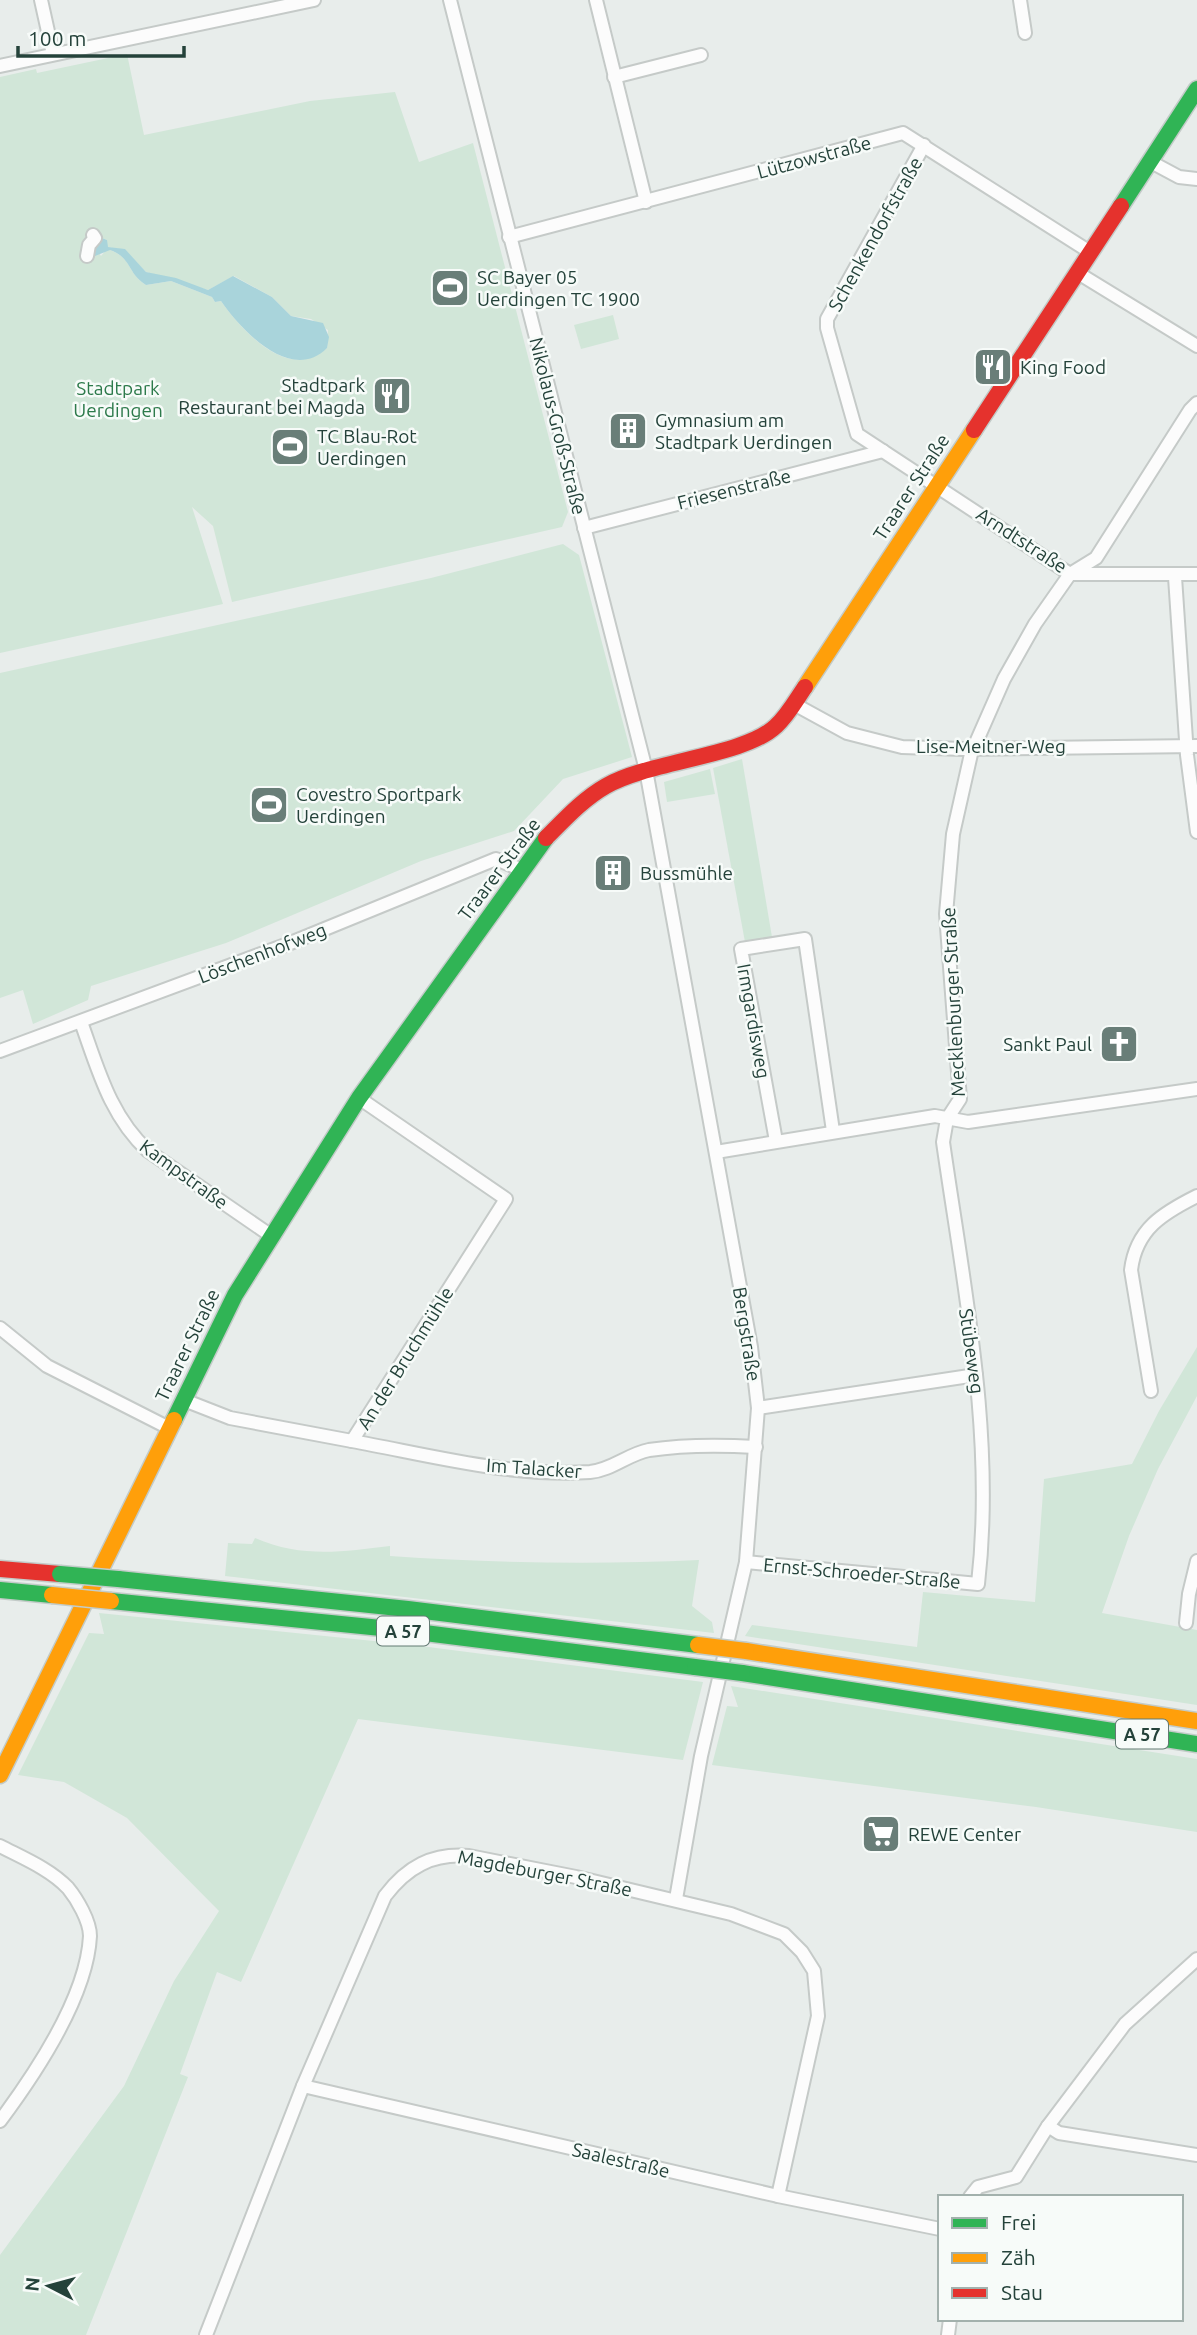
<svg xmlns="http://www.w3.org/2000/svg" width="1197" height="2335" viewBox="0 0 1197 2335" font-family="Ubuntu,sans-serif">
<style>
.green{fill:#d1e6d8;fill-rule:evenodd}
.water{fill:#a9d4db}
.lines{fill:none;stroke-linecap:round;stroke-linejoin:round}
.street-casing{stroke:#c5cac8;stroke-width:16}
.fast-casing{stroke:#c3cbc8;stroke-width:19}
.slow-casing{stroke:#c3cbc8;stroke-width:19}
.jam-casing{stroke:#c3cbc8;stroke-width:19}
.street{stroke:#fcfcfc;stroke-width:12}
.fast{stroke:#30b455;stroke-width:16}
.slow{stroke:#ff9f0a;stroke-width:16}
.jam{stroke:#e5322d;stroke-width:16}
.fast-bridge-casing{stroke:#c3ccc9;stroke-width:19;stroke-linecap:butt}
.slow-bridge-casing{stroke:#c3ccc9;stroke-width:19;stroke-linecap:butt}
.fast-bridge{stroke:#30b455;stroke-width:16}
.slow-bridge{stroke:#ff9f0a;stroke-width:16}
.labels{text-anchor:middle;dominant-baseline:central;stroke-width:5;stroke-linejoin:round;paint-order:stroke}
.shield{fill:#f7fbf9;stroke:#637a73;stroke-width:2}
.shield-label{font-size:18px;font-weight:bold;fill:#24423a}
.street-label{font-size:19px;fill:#24423a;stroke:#f7fbf9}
.poi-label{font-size:19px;fill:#24423a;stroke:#f7fbf9;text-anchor:start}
.park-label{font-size:19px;fill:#2d7a4b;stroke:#f7fbf9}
</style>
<rect width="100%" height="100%" fill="#e8edeb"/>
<g class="green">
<path d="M127 54 144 135 310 101 395 92 419 162 473 143 568 512 562 527 232 602 213 526 192 507 223 604 0 653V77L36 69 37 73ZM102 238 107 240V247L125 250 146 272 208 290 234 276 272 297 291 316 311 319 328 330 327 348C320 352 310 358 302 359 272 364 237 324 221 301L215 302 212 297 171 281 146 285C126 272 133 257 107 249L101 256 95 246Z"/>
<path d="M613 315 619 339 581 349 574 325Z"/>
<path d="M563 544 579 555 632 757 563 779 514 831 421 861 226 943 91 986 88 1000 33 1024 23 990 0 998V673L431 578Z"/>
<path d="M742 759 772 937 745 942 713 768Z"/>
<path d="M710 769 715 794 667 802 664 782Z"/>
<path d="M1197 1347V1396L1158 1469 1129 1536 1102 1613 1197 1630V1705L745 1636 752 1625 917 1647 923 1592 1035 1602 1044 1479 1132 1464 1159 1411Z"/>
<path d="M255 1538C301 1558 341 1552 390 1546V1556C494 1563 595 1565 699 1560L692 1606 712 1622 714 1633 225 1576 228 1543 252 1544Z"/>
<path d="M99 1613 413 1645 703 1682 683 1760 358 1719 241 1982 217 1972 180 2074 188 2077 86 2335H0V2255L124 2086 174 1981 219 1911 127 1818 64 1782 18 1775 89 1633 104 1634Z"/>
<path d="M731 1686 1197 1759V1832L1036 1807 712 1765 727 1706 738 1707Z"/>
</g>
<path class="water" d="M102 238 107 240 108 247 125 249 146 272 176 278 208 290 233 276 272 297 291 316 323 323 329 337 327 348C291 384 241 330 221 301L215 302 212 297 171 281 146 285C127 273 132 258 110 250L95 256 92 253Z"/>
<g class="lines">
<g class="street-casing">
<g id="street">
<path d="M41 0 53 54"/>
<path d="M450 0 646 770 751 1347 758 1408 746 1562 701 1756 676 1899"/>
<path d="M596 0 646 202"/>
<path d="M1020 0 1025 33"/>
<path d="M0 66 314 0"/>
<path d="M614 77 701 55"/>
<path d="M924 145 827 319V328L857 434 1070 574H1197"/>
<path d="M1151 162 1179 177 1197 179"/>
<path d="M509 237 903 133 1090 252"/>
<path d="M87 256 89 245 95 238 93 235"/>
<path d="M1078 273 1197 346"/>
<path d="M584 528 883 451"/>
<path d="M1175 577 1187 755 1197 832"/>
<path d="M794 704 847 733 902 747 964 749 1197 746"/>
<path d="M81 1022C98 1069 110 1116 148 1151L270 1235"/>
<path d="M0 1051 288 944 496 859 522 870"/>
<path d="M776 1141 741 949 805 939 833 1131"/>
<path d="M716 1152 935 1116 968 1122 1197 1089"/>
<path d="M0 1328 47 1366 169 1428"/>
<path d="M1151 1391 1131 1270C1136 1229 1163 1213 1197 1196"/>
<path d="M184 1400 230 1418 352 1441 506 1199 359 1098"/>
<path d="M758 1408 976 1375"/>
<path d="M352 1441C429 1455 510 1477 590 1472 612 1470 628 1454 649 1450 682 1445 723 1445 756 1447"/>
<path d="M746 1562 978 1584C995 1436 964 1289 943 1142L947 1119 960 1099 946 914 953 834 971 754 1004 679 1035 624 1070 574 1096 558 1190 410 1197 403"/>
<path d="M1186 1623 1189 1594 1197 1561"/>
<path d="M0 1846C23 1858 50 1869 68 1888 77 1899 90 1921 90 1936 87 1996 35 2074 0 2121"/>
<path d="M303 2086 778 2196 940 2229"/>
<path d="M1048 2126 1059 2133 1197 2155"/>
<path d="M970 2197 978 2187 1016 2177 1048 2126 1125 2024 1197 1959"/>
<path d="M206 2335 303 2086 385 1896C407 1867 432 1853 469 1856L576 1877 731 1914 784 1934 802 1952 814 1971 818 2016 778 2196"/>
<path d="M948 2335 950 2319"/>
</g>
</g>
<g class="fast-casing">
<g id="fast">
<path d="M1121 206 1197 89"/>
<path d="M174 1420 235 1295 359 1098 546 838"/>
<path d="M118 1579 408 1609 698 1645"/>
<path d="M0 1590 52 1595"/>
<path d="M111 1601 401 1630 695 1667"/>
<path d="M742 1673 1197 1744"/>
</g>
</g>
<g class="slow-casing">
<g id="slow">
<path d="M805 687 974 430"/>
<path d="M746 1651 1197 1721"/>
<path d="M0 1775 174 1420"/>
</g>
</g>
<g class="jam-casing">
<g id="jam">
<path d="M974 430 1121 206"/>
<path d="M546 838C564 820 583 799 606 786 649 761 745 756 776 726 788 715 796 700 805 687"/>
<path d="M0 1569 60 1574"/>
</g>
</g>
<use href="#street" class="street"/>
<use href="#fast" class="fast"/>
<use href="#slow" class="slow"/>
<use href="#jam" class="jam"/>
<g class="fast-bridge-casing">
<g id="fast-bridge">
<path d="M60 1574 118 1579"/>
<path d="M695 1667 742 1673"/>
</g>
</g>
<g class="slow-bridge-casing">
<g id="slow-bridge">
<path d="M52 1595 111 1601"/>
<path d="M698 1645 746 1651"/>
</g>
</g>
<use href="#fast-bridge" class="fast-bridge"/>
<use href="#slow-bridge" class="slow-bridge"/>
</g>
<defs>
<g id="stadium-square" transform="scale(2.0125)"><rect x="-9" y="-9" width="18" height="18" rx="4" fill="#697e78" stroke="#f7fbf9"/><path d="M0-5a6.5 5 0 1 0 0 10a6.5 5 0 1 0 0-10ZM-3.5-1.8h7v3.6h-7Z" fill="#fff"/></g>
<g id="restaurant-square" transform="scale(2.0125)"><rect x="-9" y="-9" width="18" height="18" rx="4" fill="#697e78" stroke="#f7fbf9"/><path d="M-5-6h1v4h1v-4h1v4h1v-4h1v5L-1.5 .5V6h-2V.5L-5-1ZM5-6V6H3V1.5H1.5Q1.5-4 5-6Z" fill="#fff"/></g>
<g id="building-square" transform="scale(2.0125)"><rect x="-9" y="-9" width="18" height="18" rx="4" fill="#697e78" stroke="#f7fbf9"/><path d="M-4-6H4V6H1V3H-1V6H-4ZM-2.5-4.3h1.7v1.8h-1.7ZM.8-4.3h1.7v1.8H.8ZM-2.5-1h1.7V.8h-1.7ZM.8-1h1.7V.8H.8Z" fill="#fff"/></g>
<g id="church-square" transform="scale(2.0125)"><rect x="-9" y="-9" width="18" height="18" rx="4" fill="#697e78" stroke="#f7fbf9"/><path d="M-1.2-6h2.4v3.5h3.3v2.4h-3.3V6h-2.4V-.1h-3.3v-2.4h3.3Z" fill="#fff"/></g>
<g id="supermarket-square" transform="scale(2.0125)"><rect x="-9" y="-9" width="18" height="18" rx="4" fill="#697e78" stroke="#f7fbf9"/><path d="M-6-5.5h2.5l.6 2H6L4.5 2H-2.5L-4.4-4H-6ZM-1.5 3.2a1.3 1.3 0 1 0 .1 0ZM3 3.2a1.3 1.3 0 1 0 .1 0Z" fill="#fff"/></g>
</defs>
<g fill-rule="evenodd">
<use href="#stadium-square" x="450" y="288"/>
<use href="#restaurant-square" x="993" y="367"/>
<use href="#restaurant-square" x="392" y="396"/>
<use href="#building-square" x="628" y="431"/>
<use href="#stadium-square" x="290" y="447"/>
<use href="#stadium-square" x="269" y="805"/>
<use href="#building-square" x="613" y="873"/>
<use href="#church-square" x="1119" y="1044"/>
<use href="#supermarket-square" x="881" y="1834"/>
</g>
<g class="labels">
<g class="shield">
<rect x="377" y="1616.5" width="52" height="29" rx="5"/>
<rect x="1116" y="1719.5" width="52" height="29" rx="5"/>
</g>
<g class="shield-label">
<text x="403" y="1631">A 57</text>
<text x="1142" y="1734">A 57</text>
</g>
<g class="street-label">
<text transform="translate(814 157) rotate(-15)">Lützowstraße</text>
<text transform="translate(875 234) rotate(-61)">Schenkendorfstraße</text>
<text transform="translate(558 426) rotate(76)">Nikolaus-Groß-Straße</text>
<text transform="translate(911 487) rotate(-57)">Traarer Straße</text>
<text transform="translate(734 489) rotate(-14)">Friesenstraße</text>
<text transform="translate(1022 540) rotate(33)">Arndtstraße</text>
<text x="991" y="746">Lise-Meitner-Weg</text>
<text transform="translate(499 869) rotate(-53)">Traarer Straße</text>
<text transform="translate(262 953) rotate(-21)">Löschenhofweg</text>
<text transform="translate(953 1002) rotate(-93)">Mecklenburger Straße</text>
<text transform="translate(754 1021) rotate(80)">Irmgardisweg</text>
<text transform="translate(184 1174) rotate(36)">Kampstraße</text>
<text transform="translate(747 1334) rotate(81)">Bergstraße</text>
<text transform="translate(187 1345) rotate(-64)">Traarer Straße</text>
<text transform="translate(972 1351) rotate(82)">Stübeweg</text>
<text transform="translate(405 1358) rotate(-58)">An der Bruchmühle</text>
<text transform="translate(534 1468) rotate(4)">Im Talacker</text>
<text transform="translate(862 1573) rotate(5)">Ernst-Schroeder-Straße</text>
<text transform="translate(545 1873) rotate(11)">Magdeburger Straße</text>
<text transform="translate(621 2160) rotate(13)">Saalestraße</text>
</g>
<g class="poi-label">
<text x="477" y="277">SC Bayer 05<tspan x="477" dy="22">Uerdingen TC 1900</tspan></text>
<text x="1020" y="367">King Food</text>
<text x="365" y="385" text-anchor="end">Stadtpark<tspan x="365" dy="22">Restaurant bei Magda</tspan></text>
<text x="655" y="420">Gymnasium am<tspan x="655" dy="22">Stadtpark Uerdingen</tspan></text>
<text x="317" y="436">TC Blau-Rot<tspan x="317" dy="22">Uerdingen</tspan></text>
<text x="296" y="794">Covestro Sportpark<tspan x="296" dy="22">Uerdingen</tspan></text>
<text x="640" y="873">Bussmühle</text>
<text x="1092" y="1044" text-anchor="end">Sankt Paul</text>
<text x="908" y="1834">REWE Center</text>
</g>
<g class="park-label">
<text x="118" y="388">Stadtpark<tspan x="118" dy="22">Uerdingen</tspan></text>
</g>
</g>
<rect x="938" y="2195" width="245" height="126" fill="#f7fbf9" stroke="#a3b1ad" stroke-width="2"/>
<rect x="952" y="2218" width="35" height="10" fill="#30b455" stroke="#a3b1ad" stroke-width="2"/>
<text x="1001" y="2230" font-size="21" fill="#24423a">Frei</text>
<rect x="952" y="2253" width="35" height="10" fill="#ff9f0a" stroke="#a3b1ad" stroke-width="2"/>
<text x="1001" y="2265" font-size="21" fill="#24423a">Zäh</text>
<rect x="952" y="2288" width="35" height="10" fill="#e5322d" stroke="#a3b1ad" stroke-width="2"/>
<text x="1001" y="2300" font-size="21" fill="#24423a">Stau</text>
<g transform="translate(49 2286) rotate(276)" stroke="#f7fbf9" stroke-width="5" paint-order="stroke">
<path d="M0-5L12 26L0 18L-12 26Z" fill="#24423a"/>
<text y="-10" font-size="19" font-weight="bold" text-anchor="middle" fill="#24423a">N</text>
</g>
<path d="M18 46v10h166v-10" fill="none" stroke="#24423a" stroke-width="3.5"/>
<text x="28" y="46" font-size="21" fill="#24423a" stroke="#f7fbf9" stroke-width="5" paint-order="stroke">100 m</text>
</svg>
